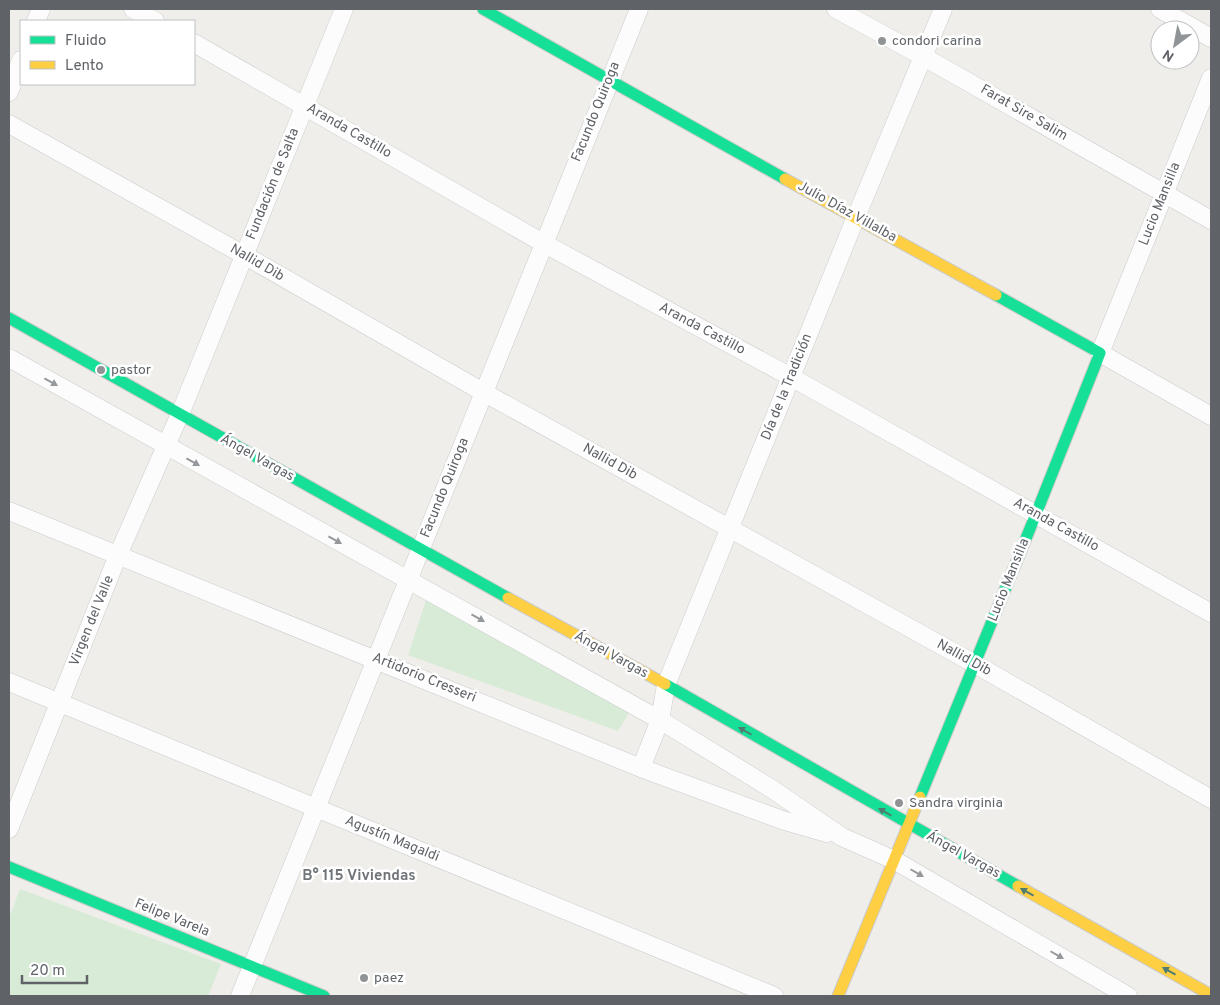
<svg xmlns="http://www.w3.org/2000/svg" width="1220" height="1005" viewBox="0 0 1220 1005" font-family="Overpass,sans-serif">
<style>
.green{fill:#d8ebd6}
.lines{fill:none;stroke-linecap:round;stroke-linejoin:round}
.street-casing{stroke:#cbcccc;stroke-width:19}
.fast-casing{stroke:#cacacb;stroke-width:13}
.slow-casing{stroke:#cacacb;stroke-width:13}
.street{stroke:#fdfcfc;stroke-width:18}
.fast{stroke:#16e098;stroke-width:11}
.slow{stroke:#ffcf43;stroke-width:11}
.oneway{fill:#96999c}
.oneway2{fill:#507c72}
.poi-dot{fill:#919496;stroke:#fff;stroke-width:2}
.labels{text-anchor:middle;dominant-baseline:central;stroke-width:5;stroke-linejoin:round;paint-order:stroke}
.poi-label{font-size:14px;fill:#5f6368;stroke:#fff;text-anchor:start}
.street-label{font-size:14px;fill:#5f6368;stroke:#fff}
.neighbourhood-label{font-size:15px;font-weight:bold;fill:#70757a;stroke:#fff}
</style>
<rect width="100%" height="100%" fill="#efeeea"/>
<g class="green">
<path d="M426 600 629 713 618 731 408 655Z"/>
<path d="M20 889 221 964 208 996H9V918Z"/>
</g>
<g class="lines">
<g class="street-casing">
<g id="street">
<path d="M133 9 155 21"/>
<path d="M836 9 924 57 1211 220"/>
<path d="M1160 9 1211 38"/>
<path d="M36 21 41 9"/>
<path d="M194 43 543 243 791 377 1211 613"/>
<path d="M1211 78 1100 353 1211 416"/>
<path d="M9 92 21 60"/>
<path d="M9 124 244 255 483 392 975 664 1211 799"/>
<path d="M9 358 660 720 772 789 842 837 894 860 1128 996"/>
<path d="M9 511 641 768 782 820 827 833"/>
<path d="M9 682 774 996"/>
<path d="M641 768 660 720 666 685 856 217 943 9"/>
<path d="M9 829 118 555 180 414 344 9"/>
<path d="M240 996 639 9"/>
</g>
</g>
<g class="fast-casing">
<g id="fast">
<path d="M483 9 785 179"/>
<path d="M9 318 508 598"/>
<path d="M665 684 1018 886"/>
<path d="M920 797 1036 514 1100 353 996 295"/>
<path d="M9 867 324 996"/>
</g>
</g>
<g class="slow-casing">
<g id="slow">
<path d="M785 179 996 295"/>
<path d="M508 598 665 684"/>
<path d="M1018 886 1211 995"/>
<path d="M838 996 920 797"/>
</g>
</g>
<use href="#street" class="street"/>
<use href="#fast" class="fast"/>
<use href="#slow" class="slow"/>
</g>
<defs><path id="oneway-solid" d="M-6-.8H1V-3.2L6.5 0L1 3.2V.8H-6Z" transform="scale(1.25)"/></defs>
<g class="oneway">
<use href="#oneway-solid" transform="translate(51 382) rotate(29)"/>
<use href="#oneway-solid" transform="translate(193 462) rotate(29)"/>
<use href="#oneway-solid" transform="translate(335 540) rotate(29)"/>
<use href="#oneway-solid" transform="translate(478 618) rotate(29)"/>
<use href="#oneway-solid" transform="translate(917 873) rotate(30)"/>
<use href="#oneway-solid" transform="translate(1057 955) rotate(30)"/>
</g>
<g class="oneway2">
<use href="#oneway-solid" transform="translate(745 731) rotate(-150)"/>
<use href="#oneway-solid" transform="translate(885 812) rotate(-150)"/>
<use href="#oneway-solid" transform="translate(1027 892) rotate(-151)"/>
<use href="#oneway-solid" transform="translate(1169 971) rotate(-151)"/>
</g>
<g class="poi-dot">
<circle cx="882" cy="41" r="5"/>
<circle cx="101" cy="370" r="5"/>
<circle cx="899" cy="803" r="5"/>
<circle cx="364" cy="978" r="5"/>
</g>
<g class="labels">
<g class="poi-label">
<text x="892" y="41">condori carina</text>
<text x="111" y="370">pastor</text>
<text x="909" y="803">Sandra virginia</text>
<text x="374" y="978">paez</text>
</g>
<g class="street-label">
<text transform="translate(596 112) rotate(-68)">Facundo Quiroga</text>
<text transform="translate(1024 113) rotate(30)">Farat Sire Salim</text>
<text transform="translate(349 131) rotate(30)">Aranda Castillo</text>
<text transform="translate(273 184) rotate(-68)">Fundación de Salta</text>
<text transform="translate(1160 204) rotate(-68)">Lucio Mansilla</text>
<text transform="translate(847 212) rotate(29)">Julio Díaz Villalba</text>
<text transform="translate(257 263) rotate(30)">Nallid Dib</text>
<text transform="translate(702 329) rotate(28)">Aranda Castillo</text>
<text transform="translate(787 387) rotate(-68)">Día de la Tradición</text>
<text transform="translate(257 458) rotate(29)">Ángel Vargas</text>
<text transform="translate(610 462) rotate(29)">Nallid Dib</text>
<text transform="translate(445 488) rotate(-68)">Facundo Quiroga</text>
<text transform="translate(1056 525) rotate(29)">Aranda Castillo</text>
<text transform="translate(1009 580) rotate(-68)">Lucio Mansilla</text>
<text transform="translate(92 621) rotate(-68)">Virgen del Valle</text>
<text transform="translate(611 655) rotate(29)">Ángel Vargas</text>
<text transform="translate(964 658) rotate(29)">Nallid Dib</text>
<text transform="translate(424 678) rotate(22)">Artidorio Cresseri</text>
<text transform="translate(392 839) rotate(22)">Agustín Magaldi</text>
<text transform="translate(963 855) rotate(29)">Ángel Vargas</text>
<text transform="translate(172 918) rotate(22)">Felipe Varela</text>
</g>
<g class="neighbourhood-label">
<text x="359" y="876">B° 115 Viviendas</text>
</g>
</g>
<rect width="1220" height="1005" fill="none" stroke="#5f6368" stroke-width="20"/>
<rect x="20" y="20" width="175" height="65" fill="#ffffff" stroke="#bfc1c3"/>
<rect x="30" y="36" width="25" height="8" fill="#16e098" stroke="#bfc1c3"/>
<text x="65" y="45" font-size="15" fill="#5f6368">Fluido</text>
<rect x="30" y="61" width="25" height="8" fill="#ffcf43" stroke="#bfc1c3"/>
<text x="65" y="70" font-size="15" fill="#5f6368">Lento</text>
<g transform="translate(1175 45) rotate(212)"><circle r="24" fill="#ffffff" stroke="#bfc1c3"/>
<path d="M0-4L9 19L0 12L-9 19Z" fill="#919496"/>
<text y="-8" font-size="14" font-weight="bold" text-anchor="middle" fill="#5f6368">N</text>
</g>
<path d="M22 975v8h65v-8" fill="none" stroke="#5f6368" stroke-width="2.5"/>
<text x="30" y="975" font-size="15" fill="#5f6368" stroke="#ffffff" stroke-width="4" paint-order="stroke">20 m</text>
</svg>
